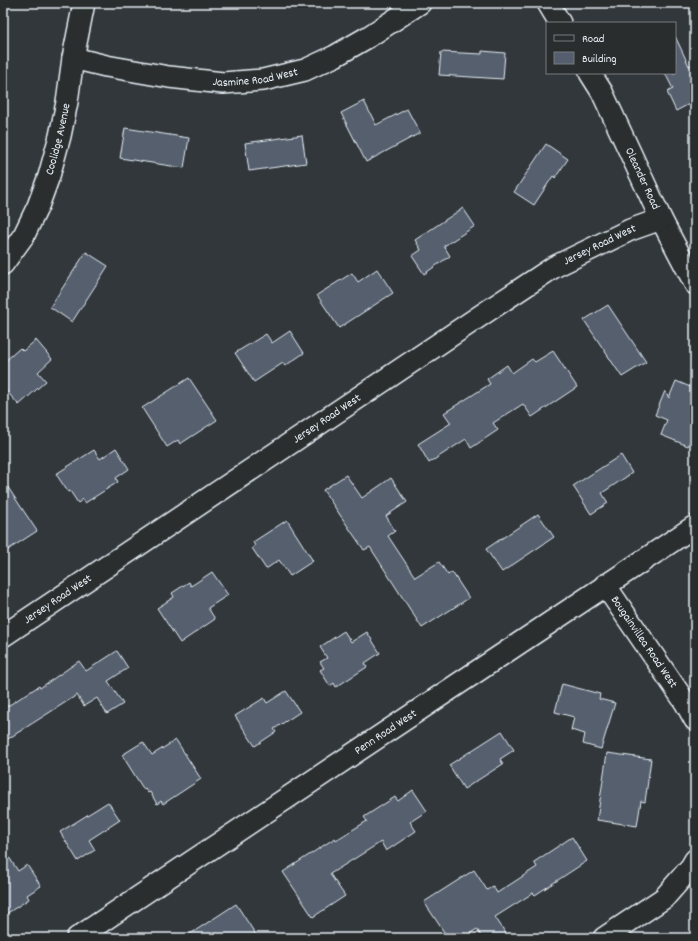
<svg xmlns="http://www.w3.org/2000/svg" width="698" height="941" viewBox="0 0 698 941" font-family="Dekko,sans-serif">
<style>
.building{fill:#545e6e;stroke:#e8f1f8}
.lines{fill:none;stroke-linecap:round;stroke-linejoin:round}
.minor-casing{stroke:#e8f1f8;stroke-width:24}
.minor{stroke:#2a2d2e;stroke-width:21}
.labels{text-anchor:middle;dominant-baseline:central;stroke-width:3;stroke-linejoin:round;paint-order:stroke}
.street-label{font-size:12px;fill:#e8f1f8;stroke:#2a2d2e}
</style>
<rect width="100%" height="100%" fill="#32373b"/>
<filter id="ink" filterUnits="userSpaceOnUse"><feTurbulence type="fractalNoise" baseFrequency=".025" numOctaves="2"/><feDisplacementMap in="SourceGraphic" scale="8" xChannelSelector="R" yChannelSelector="G"/><feConvolveMatrix kernelMatrix="1 2 1 2 8 2 1 2 1" color-interpolation-filters="sRGB"/></filter>
<g filter="url(#ink)">
<g class="building">
<path d="M675 36 689 66 695 63V101L676 111 667 92 673 89 665 73H675Z"/>
<path d="M482 51 505 53 503 79 439 75 441 52 482 54Z"/>
<path d="M364 101 376 125 407 109 420 133 366 162 341 113Z"/>
<path d="M125 128 189 138 184 168 120 158Z"/>
<path d="M302 135 306 163 249 171 245 143Z"/>
<path d="M546 144 568 159 555 178 553 176 534 205 514 192Z"/>
<path d="M463 208 475 226 444 246 450 256 424 274 412 256 421 250 415 240Z"/>
<path d="M86 252 108 266 72 322 50 307Z"/>
<path d="M377 269 393 293 339 328 317 295 352 273 358 282Z"/>
<path d="M608 305 646 362 622 377 584 320Z"/>
<path d="M290 331 304 353 285 366 283 363 254 382 235 353 266 334 272 343Z"/>
<path d="M36 340 52 359 38 372 46 381 19 405 3 387V363L20 348 23 351Z"/>
<path d="M553 351 577 387 532 417 523 404 493 423 498 430 471 448 466 439 429 463 418 444 451 423 444 413 490 384 487 379 507 365 512 373 532 359 535 362Z"/>
<path d="M189 378 217 420 180 444 178 440 167 447 142 408Z"/>
<path d="M676 381 695 389V429L688 446 661 435 667 420 655 415 665 391 669 398Z"/>
<path d="M116 448 129 469 116 478 118 482 85 503 83 499 78 503 70 491 68 492 56 474 94 450 100 459Z"/>
<path d="M621 455 632 473 602 493 608 503 591 514 573 486Z"/>
<path d="M346 475 362 498 391 478 407 502 386 516 395 531 388 536 415 577 439 562 448 575 452 572 469 598 422 628 370 547 364 550 323 490Z"/>
<path d="M3 480 37 531 3 553Z"/>
<path d="M538 514 554 537 502 572 486 549Z"/>
<path d="M287 520 313 561 290 576 279 560 266 569 252 548 255 546 253 542Z"/>
<path d="M212 572 228 595 208 608 215 619 180 643 157 608 174 597 172 593 189 582 191 586Z"/>
<path d="M344 631 351 642 367 632 380 653 365 663 367 667 336 687 334 683 330 686 320 670 324 668 320 662 327 658 320 647Z"/>
<path d="M117 651 128 668 108 681 123 704 107 714 97 698 84 706 77 695 3 742V709L39 686 40 688 79 661 86 671Z"/>
<path d="M562 684 600 694 599 699 615 703 601 749 583 744 585 734 571 730 574 717 555 712Z"/>
<path d="M286 691 300 712 274 729 276 732 255 746 235 716 264 698 267 703Z"/>
<path d="M502 731 514 750 500 759 503 764 464 789 449 765Z"/>
<path d="M176 740 201 779 163 804 161 801 157 804 150 792 148 793 145 789 144 790 122 755 143 742 152 755Z"/>
<path d="M607 753 651 759 645 802 641 801 637 826 597 820Z"/>
<path d="M413 790 427 811 410 822 416 831 386 851 381 842 330 874 345 896 313 917 283 872 335 838 336 840 367 821 364 817 395 797 398 801Z"/>
<path d="M108 802 120 820 89 840 95 850 78 861 60 832Z"/>
<path d="M572 837 587 861 535 895 533 893 495 917 509 938H482L477 929 463 938H448L424 902 474 870 487 890 493 886 497 893 537 867 534 862Z"/>
<path d="M3 848 18 871 27 865 41 886 27 895 29 899 3 916Z"/>
<path d="M236 904 258 938H184Z"/>
</g>
<g class="lines">
<g class="minor-casing">
<g id="minor">
<path d="M548 3 560 23"/>
<path id="s1" d="M73 58 106 66 169 77 223 83 263 80 305 70 335 56 368 37 420 3"/>
<path id="s2" d="M590 73 602 92 661 219 695 284"/>
<path id="s3" d="M3 264 24 235 38 206 49 176 60 136 67 102 73 58 84 3"/>
<path id="s4" d="M605 585 685 702 695 720"/>
<path id="s5" d="M3 636 489 310 554 267 630 230 661 219"/>
<path id="s6" d="M77 938 695 526"/>
<path d="M604 938 664 898 691 867 695 860"/>
</g>
</g>
<use href="#minor" class="minor"/>
</g>
</g>
<g class="labels">
<g class="street-label">
<text stroke="none"><textPath href="#s1" startOffset="185">Jasmine Road West</textPath></text>
<text stroke="none"><textPath href="#s3" startOffset="138">Coolidge Avenue</textPath></text>
<text stroke="none"><textPath href="#s2" startOffset="118">Oleander Road</textPath></text>
<text stroke="none"><textPath href="#s5" startOffset="714">Jersey Road West</textPath></text>
<text stroke="none"><textPath href="#s5" startOffset="390">Jersey Road West</textPath></text>
<text stroke="none"><textPath href="#s5" startOffset="66">Jersey Road West</textPath></text>
<text stroke="none"><textPath href="#s4" startOffset="69">Bougainvillea Road West</textPath></text>
<text stroke="none"><textPath href="#s6" startOffset="371">Penn Road West</textPath></text>
</g>
</g>
<rect width="698" height="941" fill="none" stroke="#2a2d2e" stroke-width="16"/>
<rect x="8" y="8" width="682" height="925" fill="none" stroke="#e8f1f8" stroke-width="1.5" filter="url(#ink)"/>
<rect x="546" y="22" width="130" height="52" fill="#2a2d2e" stroke="#767b7f"/>
<rect x="554" y="35" width="20" height="6" fill="#2a2d2e" stroke="#767b7f"/>
<text x="582" y="42" font-size="12" fill="#e8f1f8">Road</text>
<rect x="554" y="52" width="20" height="12" fill="#545e6e" stroke="#767b7f"/>
<text x="582" y="62" font-size="12" fill="#e8f1f8">Building</text>
</svg>
